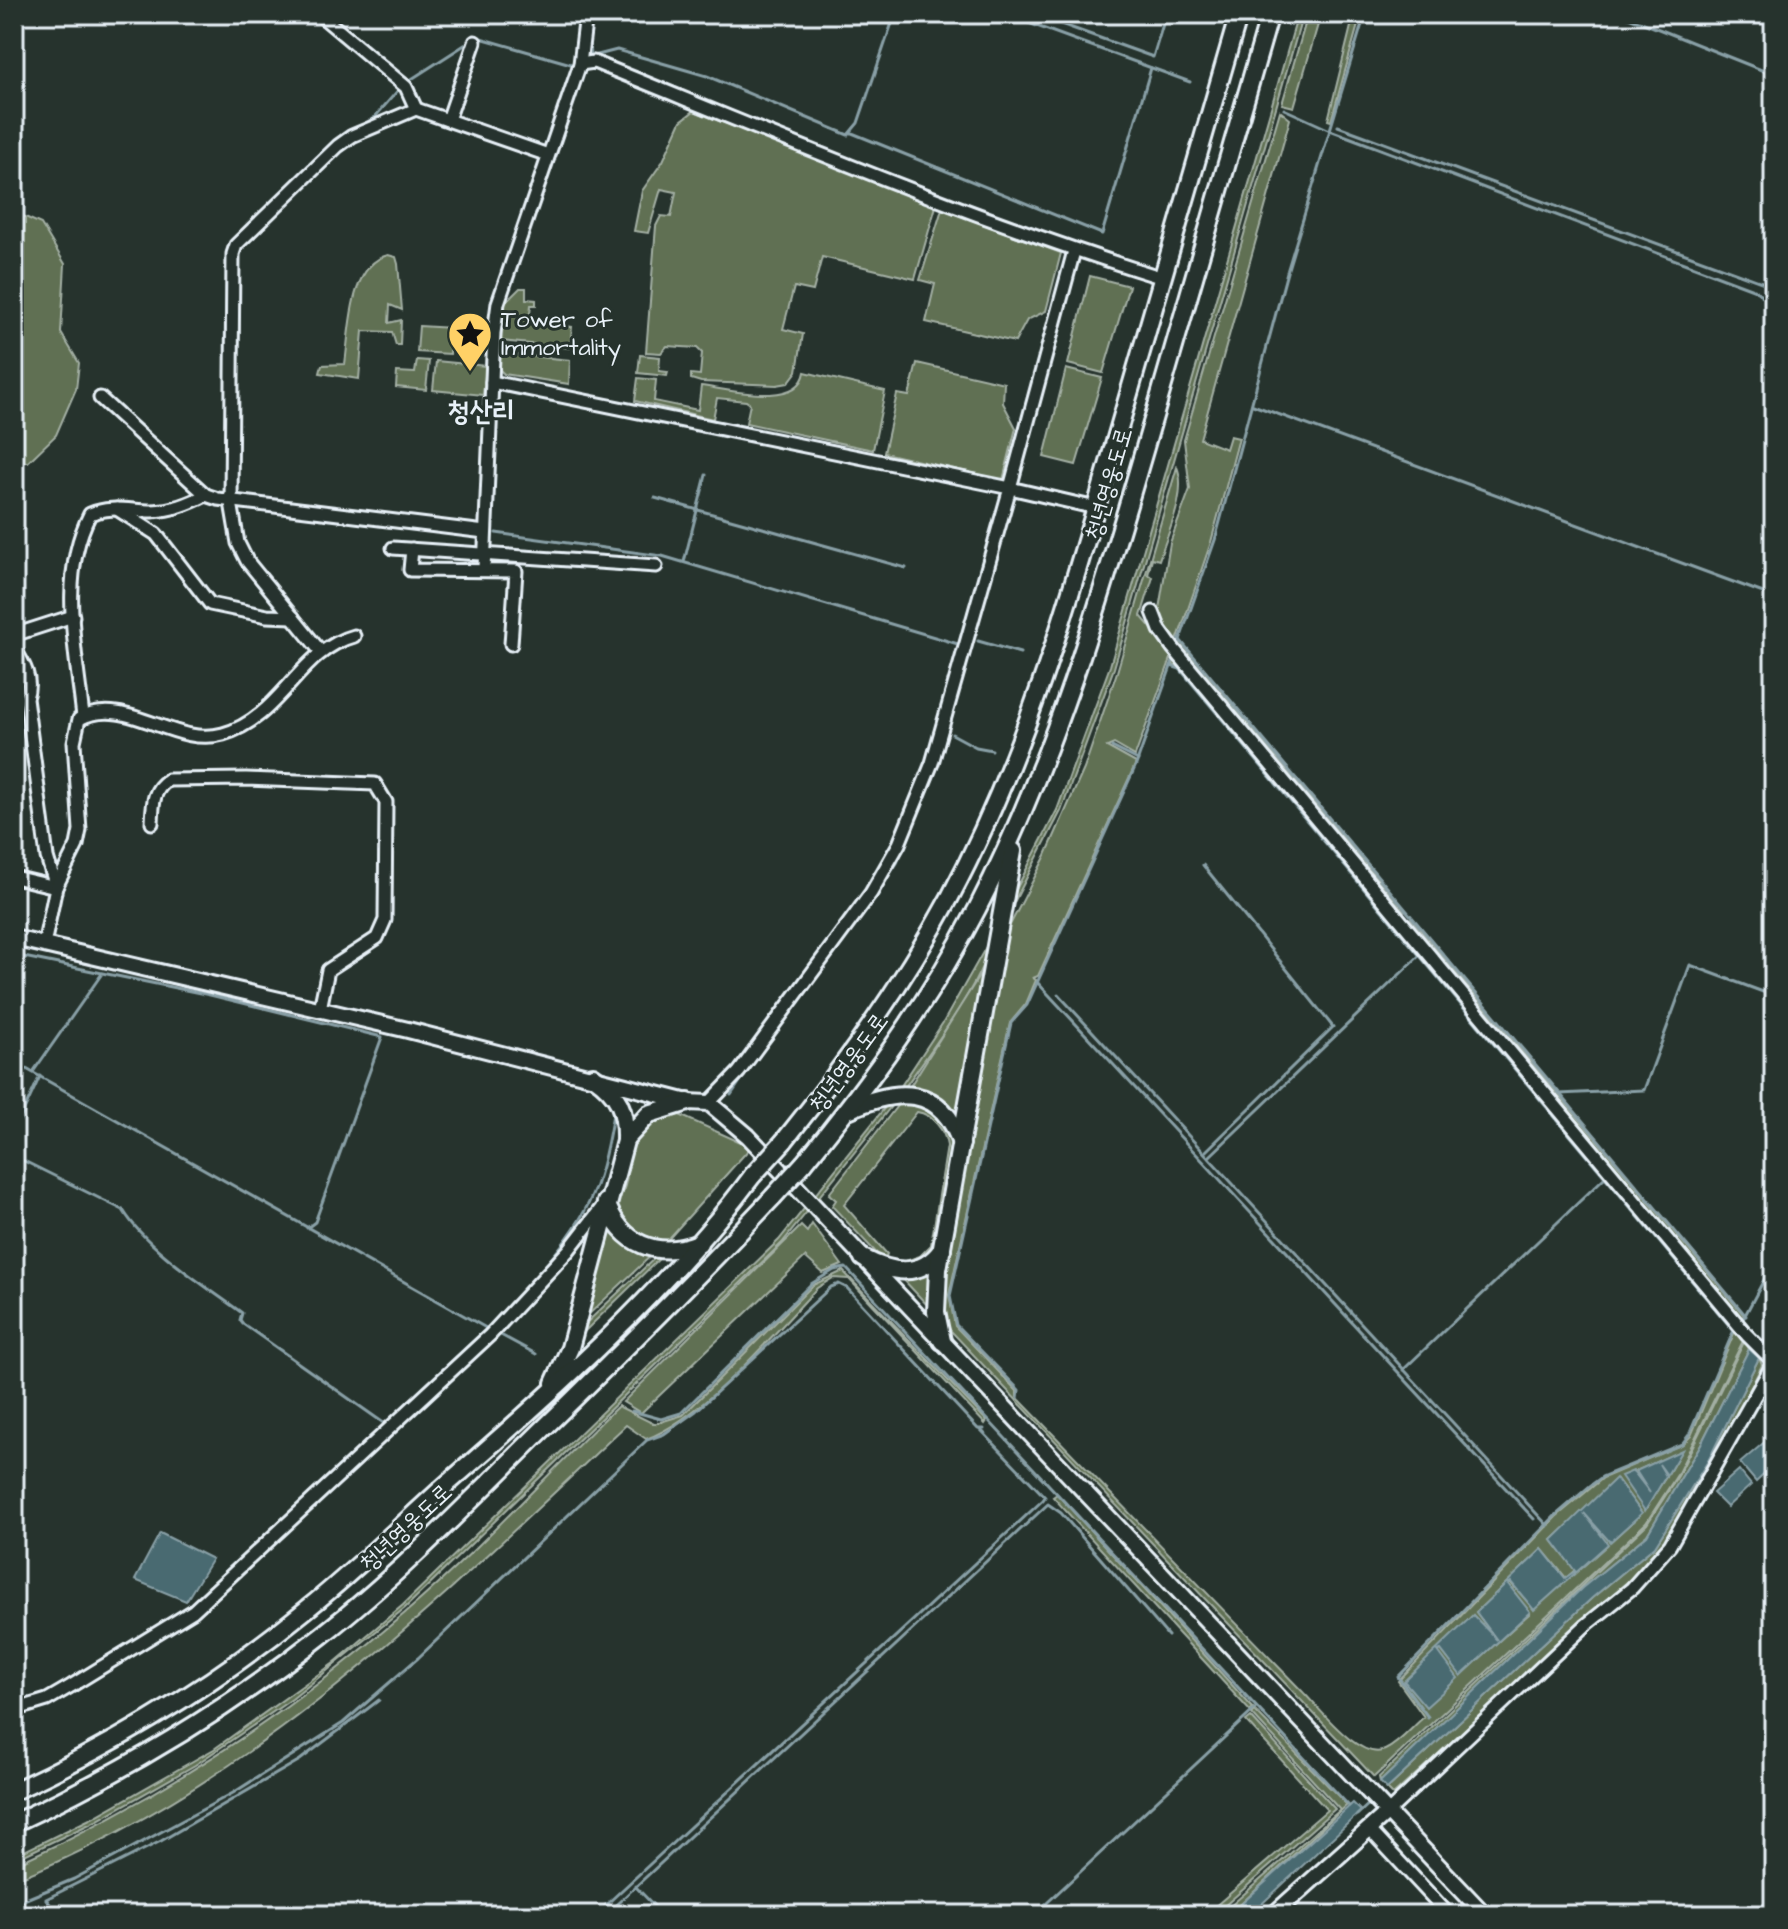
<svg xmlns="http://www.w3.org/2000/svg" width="1788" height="1929" viewBox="0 0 1788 1929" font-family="'Architects Daughter','Poor Story',sans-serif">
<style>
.green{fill:#607052;stroke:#a4b0a5;stroke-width:2;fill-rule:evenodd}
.water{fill:#4a6a71;stroke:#89a0a7;stroke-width:2}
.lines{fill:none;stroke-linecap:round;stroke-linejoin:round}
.stream{stroke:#89a0a7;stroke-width:3}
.minor-casing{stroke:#e8f1f8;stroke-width:17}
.major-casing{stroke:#e8f1f8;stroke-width:20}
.highway-casing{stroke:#e8f1f8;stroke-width:22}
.minor{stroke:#26332d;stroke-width:11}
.major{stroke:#26332d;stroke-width:14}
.highway{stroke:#26332d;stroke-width:16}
.highway-bridge-casing{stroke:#e8f1f8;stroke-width:22;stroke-linecap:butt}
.highway-bridge{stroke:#26332d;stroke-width:16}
.labels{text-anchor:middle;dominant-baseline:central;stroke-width:6;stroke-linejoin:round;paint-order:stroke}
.poi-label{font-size:24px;fill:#e8f1f8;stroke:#26332d;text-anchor:start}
.street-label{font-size:24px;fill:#e8f1f8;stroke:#26332d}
.quarter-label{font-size:28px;font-weight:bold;fill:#e8f1f8;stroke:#26332d}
</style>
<rect width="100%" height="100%" fill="#26332d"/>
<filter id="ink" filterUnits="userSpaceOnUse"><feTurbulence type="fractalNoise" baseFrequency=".0125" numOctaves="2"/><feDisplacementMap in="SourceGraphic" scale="16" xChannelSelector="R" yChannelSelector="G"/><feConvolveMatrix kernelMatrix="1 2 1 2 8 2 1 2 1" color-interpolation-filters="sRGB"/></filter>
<g filter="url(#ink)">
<g class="green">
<path d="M1298 14H1303L1114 668 1061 811 1008 914 1007 907 1057 810 1110 666Z"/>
<path d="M1308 14H1321L1294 107 1282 104Z"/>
<path d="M1354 14H1361L1331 121 1328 120Z"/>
<path d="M694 111 936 206 915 279 822 257 813 291 794 287 783 329 803 334 797 371 788 383 777 385 701 382 691 379V374L700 375 702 353 697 348 667 346 661 353 646 352 656 226 661 216 671 217 676 192 661 189 648 233 634 231 642 191 663 161 681 121Z"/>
<path d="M1280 111 1290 119 1200 439 1226 449 1230 436 1239 438 1211 542 1176 644 1161 624 1159 609 1170 543 1190 489 1184 440Z"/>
<path d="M942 209 1061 253 1046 311 1027 320 1015 342 926 322 935 284 920 280Z"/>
<path d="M14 212 41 224 65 264 61 333 79 363 76 389 56 435 28 462H14Z"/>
<path d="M388 255 396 257 398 264 402 310 390 305 389 323 401 320 400 345H396L392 332 363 331 359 379 320 373 322 365 345 364C350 330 349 265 388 255Z"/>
<path d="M1090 276 1129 286 1103 373 1068 364Z"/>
<path d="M520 288H526V299L536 300V305H531L529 323 572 327 570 348 501 341 504 304Z"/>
<path d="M419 326 452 328 450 354 417 352Z"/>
<path d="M500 353 570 360 569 384 504 374 500 370Z"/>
<path d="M640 355 660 357 659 371 668 372 667 376 638 373Z"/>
<path d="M417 360 429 361 426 390 396 387 397 372 415 373Z"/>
<path d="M436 361 486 366 483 395 433 390Z"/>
<path d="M917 363 1004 383 1003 403 1016 428 1003 480 884 453 897 394 909 396Z"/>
<path d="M1066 369 1102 378 1076 465 1044 457Z"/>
<path d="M805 372 885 391 873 450 746 423 750 404 746 401 717 398 713 419 635 401 638 378 656 380 654 401 698 410 701 386C726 389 799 409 805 372Z"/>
<path d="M1177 467C1188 493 1167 535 1159 560L1152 558 1148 575 1153 577 1141 616 1173 653 1135 756 1114 744 1107 747 1136 763 1038 976 1033 978 1036 980 1026 1004 1010 1023 949 1295 955 1326 1017 1391V1397L1302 1691C1319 1708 1360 1762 1385 1750 1400 1743 1412 1727 1424 1717L1398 1681 1556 1517 1603 1478 1683 1444 1691 1436 1735 1331 1420 954 1422 952 1744 1339 1677 1475 1646 1523 1374 1777 950 1330 942 1309 945 1272 1008 929 1046 855 1084 769 1117 672ZM1681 1451 1668 1474 1658 1465 1666 1477 1644 1510 1633 1471 1649 1493 1636 1471ZM1617 1479 1642 1513 1611 1541 1586 1511 1584 1513 1607 1545 1534 1609 1510 1582 1508 1584 1530 1613 1461 1675 1441 1650 1438 1652 1473 1615 1495 1642 1497 1640 1476 1612 1542 1549 1566 1578 1575 1570 1552 1540Z"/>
<path d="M1181 642 1404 911 1402 913 1179 646Z"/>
<path d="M1175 658 1418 949 1417 950 1180 668 1173 665Z"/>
<path d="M1410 917 1744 1315 1741 1319Z"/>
<path d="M991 938C985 981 929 1052 903 1090L897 1092 944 1021Z"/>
<path d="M990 959 960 1126 907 1091Z"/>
<path d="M907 1100 930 1107 955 1138 935 1254 921 1262 900 1263 920 1256 931 1245 947 1146C945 1130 932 1114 917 1112L844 1205 887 1254 884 1261 832 1206 836 1200 829 1194 900 1102Z"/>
<path d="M893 1104 782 1243 405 1608 292 1699 195 1765 96 1821 14 1860V1856L94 1817 214 1749 334 1663 403 1605 779 1240 887 1105Z"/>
<path d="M673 1112 751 1147 664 1244 631 1233 615 1205C641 1173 610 1137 673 1112Z"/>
<path d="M608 1221 655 1252 584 1319Z"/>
<path d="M812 1224 842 1265 823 1273 805 1257 641 1413 623 1402 801 1226 807 1232Z"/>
<path d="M659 1254H664L584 1332 583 1326Z"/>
<path d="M932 1268 930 1308 901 1277Z"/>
<path d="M843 1271 987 1421 985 1424 849 1279 833 1278 817 1288C775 1333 703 1418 646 1439L626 1425C441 1599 255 1786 14 1880V1865C157 1800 287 1716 405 1613 480 1549 547 1474 618 1406L654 1424 683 1415 813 1285Z"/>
<path d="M1745 1340 1749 1349 1701 1444 1647 1535 1582 1588 1380 1782 1379 1777 1647 1524 1678 1476Z"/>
<path d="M1759 1358 1762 1365 1725 1441 1662 1550 1393 1795 1387 1789 1592 1598 1655 1546 1708 1461Z"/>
<path d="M1057 1494 1253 1708 1250 1711 1053 1497Z"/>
<path d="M1255 1711 1347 1805 1229 1915H1220L1340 1810 1252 1714Z"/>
<path d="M1251 1717 1335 1809 1214 1915H1205L1327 1810 1246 1721Z"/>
</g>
<g class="water">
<path d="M1749 1349 1759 1358 1708 1461 1655 1546 1592 1598 1387 1789 1380 1782 1582 1588 1647 1535 1701 1444Z"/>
<path d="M1767 1440 1774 1449V1465L1756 1482 1740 1463Z"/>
<path d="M1682 1450 1667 1475 1659 1464 1666 1476 1645 1511 1621 1476 1633 1471 1650 1493 1636 1471Z"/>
<path d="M1739 1470 1751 1485 1727 1507 1713 1493Z"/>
<path d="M1616 1478 1642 1513 1610 1542 1584 1513 1608 1544 1534 1610 1511 1582 1508 1584 1530 1612 1461 1676 1441 1650 1438 1651 1458 1678 1426 1707 1404 1681 1473 1615 1497 1640 1476 1612 1542 1549 1565 1578 1575 1571 1552 1540Z"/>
<path d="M160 1533 212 1559 186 1601 135 1580Z"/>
<path d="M1353 1803 1361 1811 1250 1915H1229Z"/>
</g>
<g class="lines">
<g class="stream">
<path d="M1004 14 1190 82"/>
<path d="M1033 14 1153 57 1166 14"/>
<path d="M1621 14 1774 75"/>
<path d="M588 41 592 57"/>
<path d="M590 57 617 50 707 76 848 135 858 123 895 14"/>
<path d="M407 82 477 37 571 64"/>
<path d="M1284 109 1330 130 1753 289 1767 299 1774 296"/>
<path d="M1338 126 1767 284 1774 290"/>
<path d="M356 129 374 118 400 88"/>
<path d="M852 133 1102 234 1151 68"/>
<path d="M1253 405 1774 597"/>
<path d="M655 498 906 568"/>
<path d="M496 533 662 556 958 644"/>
<path d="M684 562 706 475"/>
<path d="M1180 640 1746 1316"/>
<path d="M978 641 1020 653"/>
<path d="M1177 648 1215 540 1287 272 1365 14"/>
<path d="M1171 666 1180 669 1733 1330"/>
<path d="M952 734 976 747 992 750"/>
<path d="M1112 747 1138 760"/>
<path d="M1203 865 1333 1027 1206 1151"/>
<path d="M874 897 897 863 918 815"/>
<path d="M14 955 210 995 382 1037 315 1222 307 1228"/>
<path d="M1037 982 1534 1519"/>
<path d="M1058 994 1548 1526"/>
<path d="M14 1062 486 1328"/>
<path d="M33 1072 101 975"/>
<path d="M1559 1094 1644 1090 1690 965 1774 996"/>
<path d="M731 1095 751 1065"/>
<path d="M14 1132 40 1076"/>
<path d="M14 1156 123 1210C147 1249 204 1285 242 1313L240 1320 243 1324 385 1424 497 1319"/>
<path d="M1210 1156 1420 955"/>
<path d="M535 1278C588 1216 599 1195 613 1114"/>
<path d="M1743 1319 1774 1261"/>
<path d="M497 1333 536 1354"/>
<path d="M1403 1370 1604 1178"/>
<path d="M1018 1398 1019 1390 956 1325 950 1296 1011 1023 1027 1005 1136 765 1175 655"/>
<path d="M632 1411 661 1419 681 1413 811 1284 834 1270 846 1268 1349 1806"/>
<path d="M1428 1717 1398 1677 1554 1517 1590 1486 1602 1477 1682 1444 1689 1435 1734 1330"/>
<path d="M1357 1815 1372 1801"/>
<path d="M635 1886 663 1915"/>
<path d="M14 1904 74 1879 233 1793 343 1723 418 1658 647 1440 664 1434 696 1411 831 1287 839 1284 847 1288 978 1429H984"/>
<path d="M58 1915 46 1899 161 1841 300 1760 379 1700"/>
<path d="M595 1915 1043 1500 1045 1497 981 1430"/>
<path d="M605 1915 1048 1504 1061 1513 1168 1636"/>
<path d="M1034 1915 1256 1708"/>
</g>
<g class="minor-casing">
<g id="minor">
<path d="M319 14 406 87 416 109 352 136 338 146 236 245 233 254 231 502 238 543 247 561 321 652"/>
<path d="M580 64 594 62C782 138 969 218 1163 278"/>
<path d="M416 109 548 155"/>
<path d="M448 120 475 42"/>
<path d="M1074 251 1010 488 1096 508"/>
<path d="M492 382 1010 488 932 763 899 844 871 893 739 1072 709 1103"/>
<path d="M100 398 206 495 218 499 485 532"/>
<path d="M117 509 156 534 210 604 267 616 293 617"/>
<path d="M393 548 656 566"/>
<path d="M412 549 410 570 516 571 511 644"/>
<path d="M484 569 494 333 498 303 580 64 586 14"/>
<path d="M1153 612 1160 630 1173 648 1747 1335 1774 1362"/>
<path d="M14 635 73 616"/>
<path d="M14 648C24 664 33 679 26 698L47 857 56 887"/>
<path d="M83 717C76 650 58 576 90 514 111 505 130 511 152 511 173 510 188 504 206 495"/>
<path d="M152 823C153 805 152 790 168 780L246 779 375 784 386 802 385 920 377 938 328 970 320 1009"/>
<path d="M14 877 56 887"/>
<path d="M44 945 56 887 77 845 80 830 74 742 79 719C128 694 173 748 223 734 282 717 298 651 354 636"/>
<path d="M14 1710 47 1700 71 1686 193 1611 490 1335 568 1251 606 1202"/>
<path d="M1389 1811 1586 1625 1632 1588 1670 1545 1774 1362"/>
<path d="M1369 1829 1449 1915"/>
</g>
</g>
<g class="major-casing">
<g id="major">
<path d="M14 938 408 1030 688 1102 709 1103 748 1136 1485 1915"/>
<path d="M1273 1915 1389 1811"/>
</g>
</g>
<g class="highway-casing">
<g id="highway">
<path d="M848 1110C896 1088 942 1084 961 1144"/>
<path d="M625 1140 649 1114 688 1102"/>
<path d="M784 1141C846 1064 903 984 950 897 1025 756 1068 605 1112 452 1155 306 1197 160 1239 14"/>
<path d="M804 1163C869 1083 930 1000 977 909 1055 758 1101 598 1148 437 1189 296 1229 155 1270 14"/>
<path d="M606 1202C621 1245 657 1259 699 1243"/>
<path d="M863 1258C891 1273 922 1279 942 1249"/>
<path d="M942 1341 936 1312 938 1269 1013 851"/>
<path d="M554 1383 570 1348 625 1141C626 1110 619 1094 593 1076"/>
<path d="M14 1791C118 1743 218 1682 307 1609 356 1570 400 1526 447 1484 555 1390 667 1290 753 1175"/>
<path d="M14 1823C124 1772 227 1710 322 1635 400 1574 469 1502 539 1433 618 1356 697 1278 773 1197"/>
</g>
</g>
<use href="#minor" class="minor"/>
<use href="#major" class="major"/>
<use href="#highway" class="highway"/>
<g class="highway-bridge-casing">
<g id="highway-bridge">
<path d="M753 1175 784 1141"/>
<path d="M773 1197 804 1163"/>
</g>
</g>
<use href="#highway-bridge" class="highway-bridge"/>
</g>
</g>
<defs>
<g id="sight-pin" transform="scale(2.3)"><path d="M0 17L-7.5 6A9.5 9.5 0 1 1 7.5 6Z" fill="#ffd166" stroke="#26332d"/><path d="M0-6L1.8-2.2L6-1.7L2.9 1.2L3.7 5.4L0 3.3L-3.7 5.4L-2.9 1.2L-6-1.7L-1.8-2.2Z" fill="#111"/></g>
</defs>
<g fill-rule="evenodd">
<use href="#sight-pin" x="470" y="334"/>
</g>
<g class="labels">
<g class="poi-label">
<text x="501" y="320">Tower of<tspan x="501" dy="28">Immortality</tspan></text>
</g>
<g class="street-label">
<text transform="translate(1109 484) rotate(-74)">청년영웅도로</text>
<text transform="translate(849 1063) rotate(-54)">청년영웅도로</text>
<text transform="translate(406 1528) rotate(-43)">청년영웅도로</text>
</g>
<g class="quarter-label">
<text x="481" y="411">청산리</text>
</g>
</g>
<rect width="1788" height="1929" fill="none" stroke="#26332d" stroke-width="48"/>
<rect x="24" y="24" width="1740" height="1881" fill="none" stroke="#e8f1f8" stroke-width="3" filter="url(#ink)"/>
</svg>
